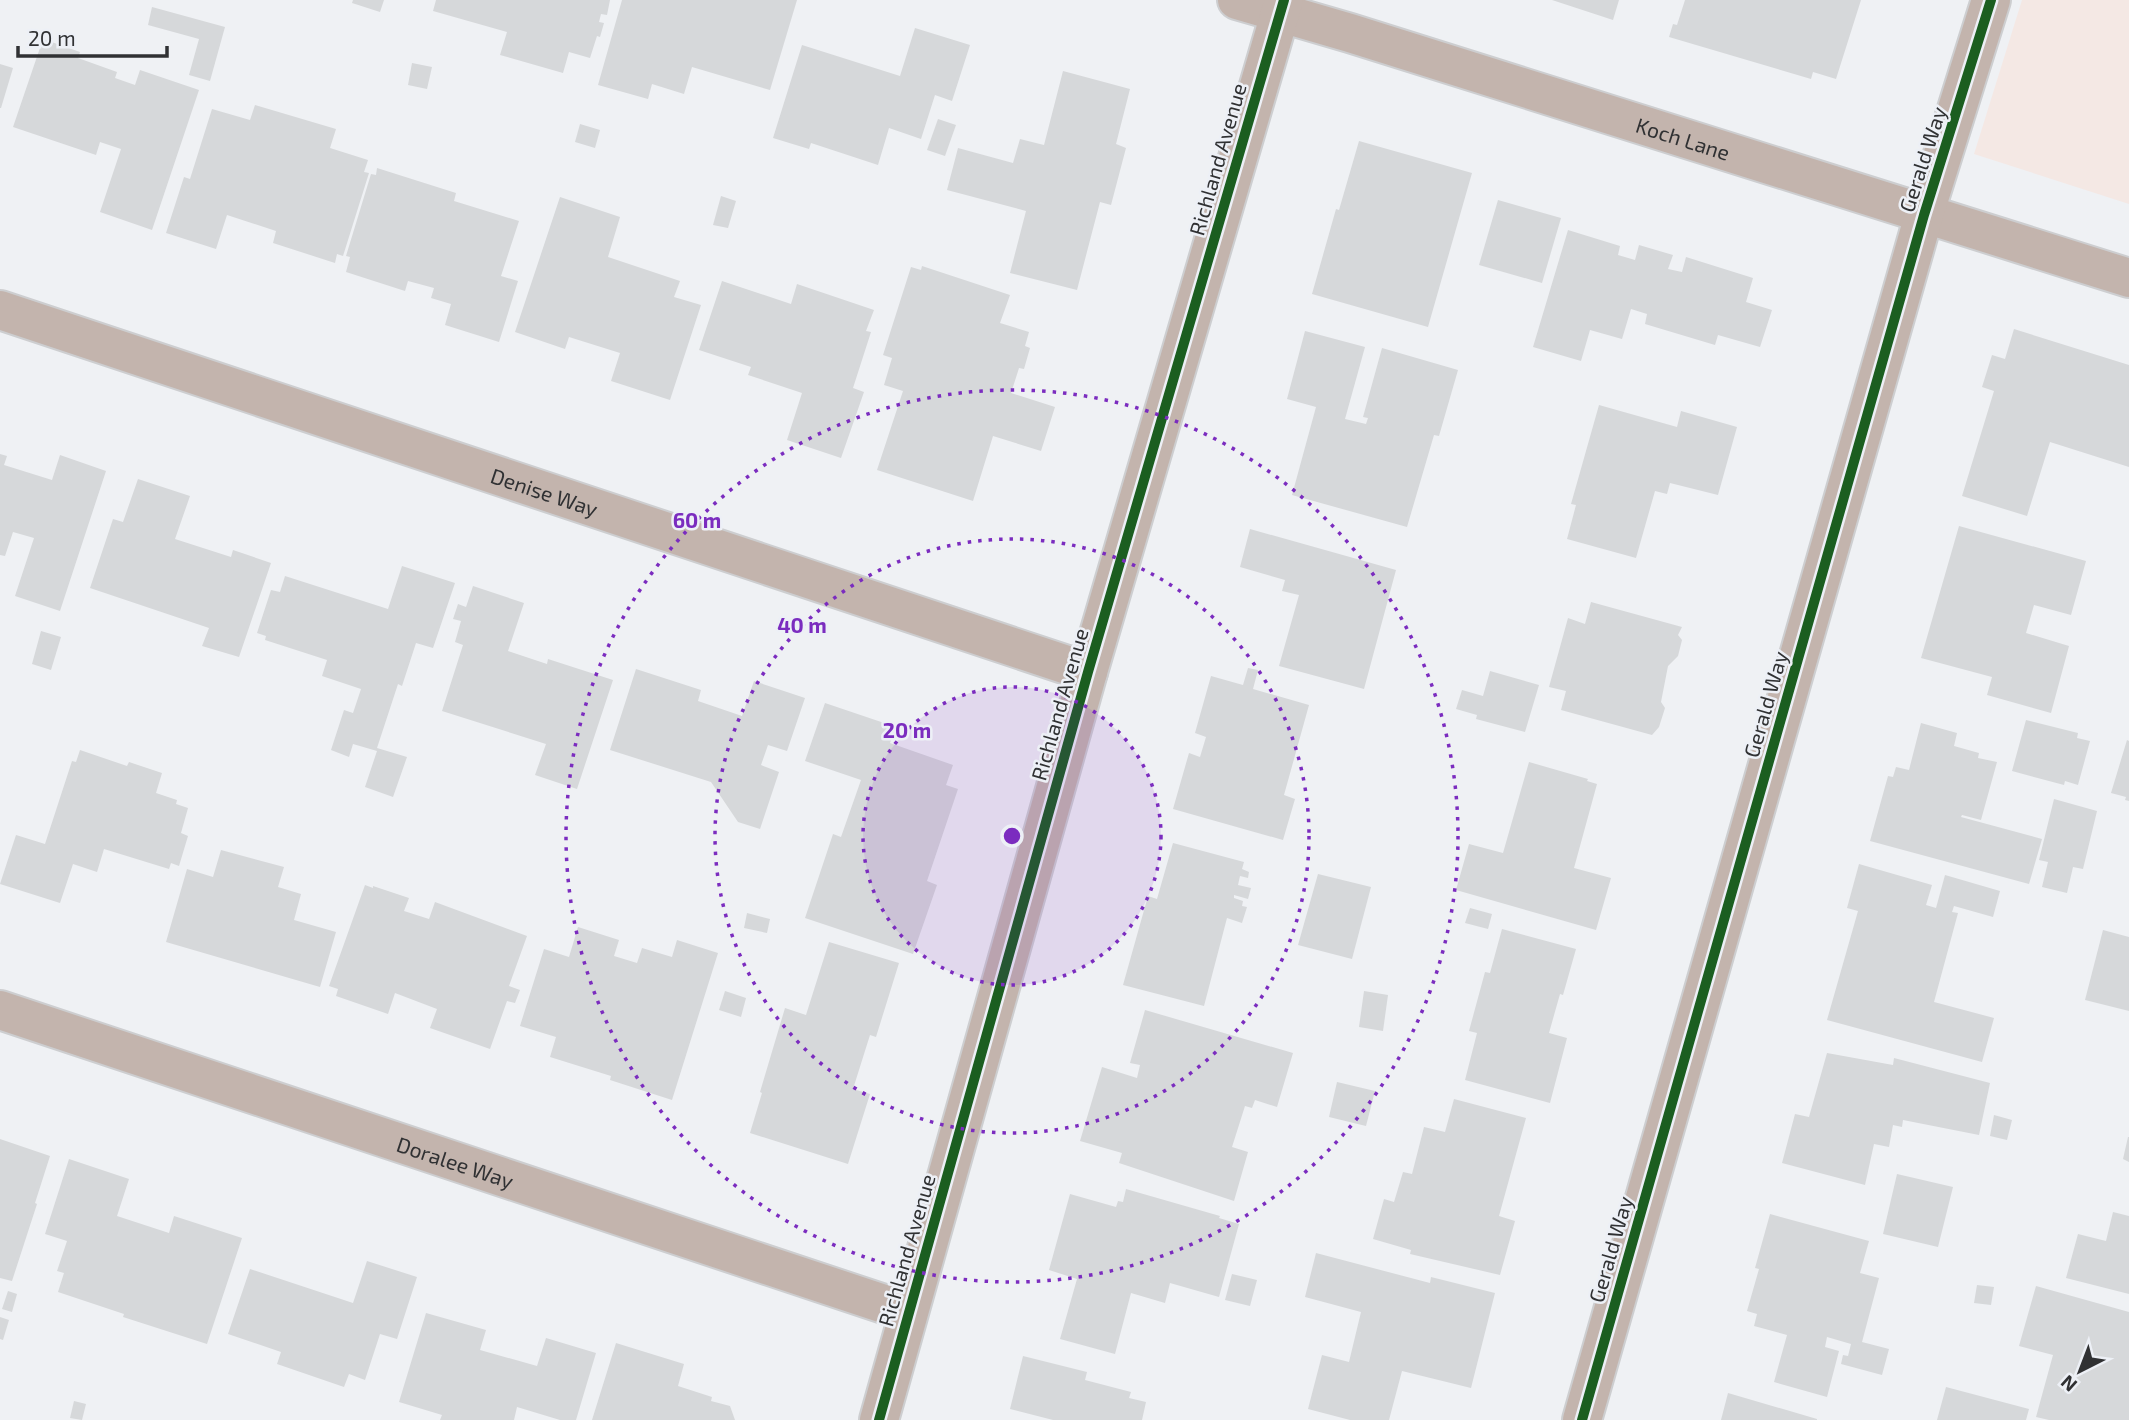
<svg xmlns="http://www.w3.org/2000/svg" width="2129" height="1420" viewBox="0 0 2129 1420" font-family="'Exo 2',sans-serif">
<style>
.education{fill:#f4e8e4}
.building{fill:#d6d8da}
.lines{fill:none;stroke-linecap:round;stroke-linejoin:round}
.minor-casing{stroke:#cdced0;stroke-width:42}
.minor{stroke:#c3b4ad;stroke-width:38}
.cycleway-casing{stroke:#edf0f6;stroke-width:15}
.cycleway{stroke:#1b5e20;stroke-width:10}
.ring{fill:none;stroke:#7b2cbf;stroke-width:3.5;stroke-dasharray:3.5 7}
.labels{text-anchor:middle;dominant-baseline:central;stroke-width:5;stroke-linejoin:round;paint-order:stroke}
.street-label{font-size:21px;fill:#303133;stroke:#edf0f6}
.centre{fill:#7b2cbf;stroke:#edf0f6;stroke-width:3.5}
.ring-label{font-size:21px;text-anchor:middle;font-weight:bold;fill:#7b2cbf;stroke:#edf0f6;stroke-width:5;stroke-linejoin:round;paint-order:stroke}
</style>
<rect width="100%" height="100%" fill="#eff1f4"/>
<path class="education" d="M2022 0H2129V204L1974 154Z"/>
<g class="building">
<path d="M353 0H384L380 12 352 3Z"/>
<path d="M436 0H610L607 15 601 14 599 22 604 23 600 37 597 36 590 58 569 52 563 73 500 55 507 32 433 11Z"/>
<path d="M622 0H797L770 90 692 67 684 94 652 84 648 99 598 85Z"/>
<path d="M1552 0H1619L1613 20Z"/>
<path d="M1685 0H1861L1836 79 1813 72 1811 79 1669 37 1673 24 1677 25Z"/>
<path d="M152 7 225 27 210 81 189 75 199 39 148 25Z"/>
<path d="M915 28 970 45 952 101 935 95 921 139 889 128 878 165 811 143 809 149 773 138 802 45 900 76Z"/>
<path d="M43 39 80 52 78 58 117 72 115 78 135 85 140 70 199 90 152 230 100 212 121 149 100 142 96 155 13 127Z"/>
<path d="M412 63 432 67 427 89 408 85Z"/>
<path d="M0 64 13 68 1 108H0Z"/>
<path d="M1063 71 1130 89 1116 144 1126 148 1111 205 1100 202 1077 290 1010 273 1026 211 947 190 958 148 1013 163 1020 139 1044 145Z"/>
<path d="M255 105 336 129 330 148 368 160 364 172 369 173 343 256 337 254 335 263 273 243 276 231 227 215 216 249 166 233 184 177 190 179 212 109 250 120Z"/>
<path d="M938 119 956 125 945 156 927 150Z"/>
<path d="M580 124 600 130 595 148 575 142Z"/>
<path d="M1359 141 1472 173 1428 327 1312 294 1336 209 1339 210Z"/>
<path d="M377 168 456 193 454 201 519 221 501 276 518 281 499 342 445 325 451 304 431 298 434 288 408 281 405 291 346 272 350 257 346 256 371 174 376 175Z"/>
<path d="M721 196 736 201 728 228 713 225Z"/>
<path d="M560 197 620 217 608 257 680 281 674 297 701 305 670 400 611 381 620 353 569 337 565 349 515 332Z"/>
<path d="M1498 200 1561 218 1542 283 1479 265Z"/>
<path d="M1568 230 1620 246 1618 255 1635 260 1639 245 1673 255 1668 269 1682 272 1686 257 1753 278 1746 302 1772 310 1760 347 1718 335 1715 345 1645 324 1647 314 1631 309 1622 339 1590 330 1581 361 1533 347Z"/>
<path d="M922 266 1010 295 1000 323 1029 332 1025 346 1030 348 1024 369 1019 368 1011 393 1055 407 1041 451 993 436 973 501 877 470 903 391 884 385 892 358 883 355 911 267 921 270Z"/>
<path d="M722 281 791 304 797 284 874 310 866 331 871 332 853 388 864 392 841 458 787 440 802 393 748 375 751 367 699 350Z"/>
<path d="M2014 329 2129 365V467L2050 442 2027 516 1962 496 1994 391 1982 387 1992 355 2005 359Z"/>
<path d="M1305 331 1365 347 1345 419 1366 424 1368 418 1363 417 1382 348 1458 370 1439 436 1434 435 1407 527 1292 495 1316 407 1287 399Z"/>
<path d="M1599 405 1677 427 1681 411 1737 427 1718 495 1670 483 1667 494 1655 491 1636 558 1567 539 1576 505 1571 504Z"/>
<path d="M0 454 7 456 4 465 52 480 60 455 106 471 60 611 15 596 34 538 13 532 5 556 0 555Z"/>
<path d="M138 479 190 496 175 539 231 557 233 550 271 563 239 657 202 646 209 628 90 588 113 519 123 522Z"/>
<path d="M1959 526 2086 561 2071 615 2034 605 2026 633 2069 646 2051 713 1987 695 1992 677 1921 658Z"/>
<path d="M1250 529 1396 570 1364 689 1279 666 1299 595 1282 591 1285 580 1240 567Z"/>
<path d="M402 566 455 583 433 648 416 643 402 686 398 684 377 748 407 757 393 797 365 787 377 751 353 744 349 757 331 750 344 710 353 713 361 689 322 676 327 660 265 640 266 636 257 633 271 590 280 592 285 576 388 609Z"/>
<path d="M473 586 524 603 508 651 547 664 548 659 613 680 577 789 535 775 546 744 442 711 463 645 455 642 461 621 453 619 458 604 466 607Z"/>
<path d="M1591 602 1682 627 1678 635 1682 640 1678 656 1668 666 1661 702 1665 708 1659 727 1652 735 1561 710 1566 691 1549 687 1568 618 1585 624Z"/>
<path d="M41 631 61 637 51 670 32 664Z"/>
<path d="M1248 668 1258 670 1253 689 1309 705 1284 795 1295 799 1283 840 1173 809 1189 753 1200 757 1206 737 1195 733 1211 676 1243 685Z"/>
<path d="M636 669 701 690 698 701 742 716 754 681 805 698 787 751 768 745 761 765 779 772 760 829 738 822 711 782 610 750Z"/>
<path d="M1490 671 1539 685 1525 732 1476 719 1477 715 1456 709 1462 690 1483 696Z"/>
<path d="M825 703 896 727 890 743 953 765 946 785 958 789 927 881 937 885 913 954 805 918 833 834 841 837 861 780 805 761Z"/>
<path d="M2026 720 2078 733 2077 738 2090 741 2078 785 2065 781 2064 785 2012 771Z"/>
<path d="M1921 723 1957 733 1954 746 1979 753 1978 758 1997 762 1981 820 1962 815 1961 817 2042 839 2029 884 1870 841 1888 776 1893 777 1896 767 1909 770Z"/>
<path d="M2127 740 2129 741V801L2125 800 2126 797 2111 793Z"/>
<path d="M80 750 127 766 129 762 162 773 156 793 177 800 176 804 188 808 181 833 188 836 179 866 171 863 169 869 104 849 97 872 73 864 60 903 0 884 16 835 45 844 72 761 76 762Z"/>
<path d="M1529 762 1588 779 1587 781 1597 784 1574 868 1611 878 1596 930 1456 890 1469 844 1503 853Z"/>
<path d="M2054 799 2097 811 2083 869 2073 867 2067 893 2042 887 2048 862 2039 860Z"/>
<path d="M1173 843 1244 862 1242 869 1249 872 1248 878 1240 876 1238 885 1251 888 1248 899 1234 895V898L1243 901 1242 906 1247 907 1242 923 1227 918 1204 1006 1123 985 1148 896 1157 899Z"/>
<path d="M221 850 284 867 278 887 301 894 294 920 336 932 320 987 166 942 187 869 213 877Z"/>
<path d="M1859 864 1932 885 1926 905 1936 908 1945 875 2000 891 1993 917 1954 906 1952 912 1958 913 1934 1002 1994 1018 1982 1062 1827 1020 1858 911 1847 908Z"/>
<path d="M1318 874 1371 887 1352 959 1298 945Z"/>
<path d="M365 885 373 888V886L409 898 404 911 429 919 435 902 527 936 509 986 520 990 515 1003 507 1001 490 1049 430 1028 437 1009 395 993 388 1014 336 996 338 989 329 986Z"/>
<path d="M1470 908 1492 914 1488 929 1465 923Z"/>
<path d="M747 913 770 919 767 933 744 928Z"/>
<path d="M578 927 619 940 614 956 637 963 642 948 672 957 677 940 718 953 672 1100 610 1080 611 1076 550 1057 556 1037 520 1026 544 949 569 957Z"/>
<path d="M1502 929 1576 949 1563 995 1560 994 1549 1033 1567 1038 1550 1103 1465 1080 1477 1033 1469 1031 1485 972 1490 973Z"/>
<path d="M2103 930 2129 937V1011L2085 1000Z"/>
<path d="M829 942 899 963 876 1037 870 1035 853 1089 870 1094 848 1164 750 1133 762 1093 760 1092 785 1008 806 1015Z"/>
<path d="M725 991 746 998 741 1017 719 1010Z"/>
<path d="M1364 991 1388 995 1383 1031 1359 1027Z"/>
<path d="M1145 1010 1293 1053 1277 1107 1255 1100 1252 1108 1245 1106 1232 1147 1248 1152 1234 1201 1119 1163 1122 1153 1080 1141 1102 1067 1137 1078 1140 1065 1130 1063Z"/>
<path d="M1827 1053 1893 1065 1894 1058 1990 1083 1979 1135 1903 1120 1902 1127 1893 1125 1889 1147 1874 1144 1865 1185 1782 1163 1795 1114 1809 1117Z"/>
<path d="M1337 1082 1375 1091 1366 1126 1329 1117Z"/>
<path d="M1454 1099 1526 1118 1499 1216 1515 1221 1500 1275 1410 1254 1411 1250 1373 1239 1384 1199 1394 1202 1403 1172 1412 1174 1424 1127 1445 1132Z"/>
<path d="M1994 1115 2012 1120 2007 1140 1990 1136Z"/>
<path d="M2128 1137H2129V1162L2123 1159Z"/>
<path d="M0 1139 50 1156 35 1203 37 1204 12 1281 0 1278Z"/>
<path d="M69 1159 129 1179 117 1216 169 1233 174 1216 242 1238 207 1344 123 1317 124 1314 58 1292 64 1273 57 1271 67 1241 45 1234Z"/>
<path d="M1897 1174 1953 1187 1938 1247 1883 1234Z"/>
<path d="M1126 1189 1220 1216 1219 1218 1239 1224 1219 1297 1170 1283 1165 1303 1131 1293 1115 1354 1060 1339 1077 1279 1049 1270 1070 1194 1116 1207 1118 1201 1123 1202Z"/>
<path d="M2113 1212 2129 1216V1294L2066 1278 2078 1234 2106 1241Z"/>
<path d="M1770 1214 1869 1241 1860 1273 1879 1278 1862 1342 1889 1349 1882 1375 1841 1364 1843 1355 1848 1356 1851 1344 1827 1337 1825 1347 1839 1351 1827 1397 1774 1382 1787 1335 1754 1326 1757 1314 1747 1311 1759 1269 1755 1268Z"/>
<path d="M1316 1253 1430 1283 1431 1277 1495 1293 1471 1388 1402 1371 1389 1420H1350L1308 1409 1322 1355 1349 1362 1361 1312 1305 1297Z"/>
<path d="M367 1261 417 1277 397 1339 380 1334 365 1380 349 1374 344 1387 277 1364 281 1352 228 1334 250 1269 353 1303Z"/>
<path d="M1232 1274 1257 1280 1250 1306 1225 1300Z"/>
<path d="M1977 1285 1994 1287 1991 1305 1974 1303Z"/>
<path d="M2036 1286 2129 1312V1420H2049L2036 1417 2053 1355 2019 1346Z"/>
<path d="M8 1291 17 1294 12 1312 2 1309Z"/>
<path d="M426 1313 486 1330 480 1350 537 1366 546 1338 596 1353 576 1420H560L517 1407 514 1420H440L442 1415 399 1402Z"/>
<path d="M0 1317 9 1320 3 1340 0 1339Z"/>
<path d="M616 1343 684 1364 678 1386 712 1397 711 1401 730 1406 735 1420H592Z"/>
<path d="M1023 1356 1087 1372 1085 1380 1131 1392 1129 1398 1146 1402 1142 1420H1053L1010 1409Z"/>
<path d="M1946 1387 2029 1409 2026 1420H1937Z"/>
<path d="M1728 1393 1817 1419V1420H1721Z"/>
<path d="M74 1401 86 1404 82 1420 70 1418Z"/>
</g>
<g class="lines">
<g class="minor-casing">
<g id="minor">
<path id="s1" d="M1237 0 1350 33 2129 278"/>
<path id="s2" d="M0 310 1088 672"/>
<path id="s3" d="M0 1010 908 1312"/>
<path d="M879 1420 1088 672 1284 0"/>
<path d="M1582 1420 1924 215 1991 0"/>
</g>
</g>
<use href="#minor" class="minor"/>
<g class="cycleway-casing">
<g id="cycleway">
<path d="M879 1420 1088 672 1284 0"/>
<path d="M1582 1420 1924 215 1991 0"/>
</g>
</g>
<use href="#cycleway" class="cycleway"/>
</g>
<circle cx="1012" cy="836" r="149" fill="#7b2cbf" fill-opacity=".12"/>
<g class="ring">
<circle cx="1012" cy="836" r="149"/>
<circle cx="1012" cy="836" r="297"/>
<circle cx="1012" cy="836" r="446"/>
</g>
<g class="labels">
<g class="street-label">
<text stroke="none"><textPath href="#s1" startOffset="467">Koch Lane</textPath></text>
<text transform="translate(1217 159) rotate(-74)">Richland Avenue</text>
<text transform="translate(1922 159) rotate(-72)">Gerald Way</text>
<text stroke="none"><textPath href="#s2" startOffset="574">Denise Way</textPath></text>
<text transform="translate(1059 704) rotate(-74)">Richland Avenue</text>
<text transform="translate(1765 704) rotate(-74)">Gerald Way</text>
<text stroke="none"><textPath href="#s3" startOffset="480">Doralee Way</textPath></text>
<text transform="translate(1610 1249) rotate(-74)">Gerald Way</text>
<text transform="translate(906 1250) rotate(-74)">Richland Avenue</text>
</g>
</g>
<circle cx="1012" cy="836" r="10" class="centre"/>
<g class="ring-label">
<text x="697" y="528">60 m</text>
<text x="802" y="633">40 m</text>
<text x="907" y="738">20 m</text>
</g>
<g transform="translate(2080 1371) rotate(222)" stroke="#edf0f6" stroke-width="5" paint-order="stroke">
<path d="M0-5L12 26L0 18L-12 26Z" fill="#303133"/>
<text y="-10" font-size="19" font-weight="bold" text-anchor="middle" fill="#303133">N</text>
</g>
<path d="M18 46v10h149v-10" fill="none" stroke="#303133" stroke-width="3.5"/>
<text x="28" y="46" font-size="21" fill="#303133" stroke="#edf0f6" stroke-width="5" paint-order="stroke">20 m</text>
</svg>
